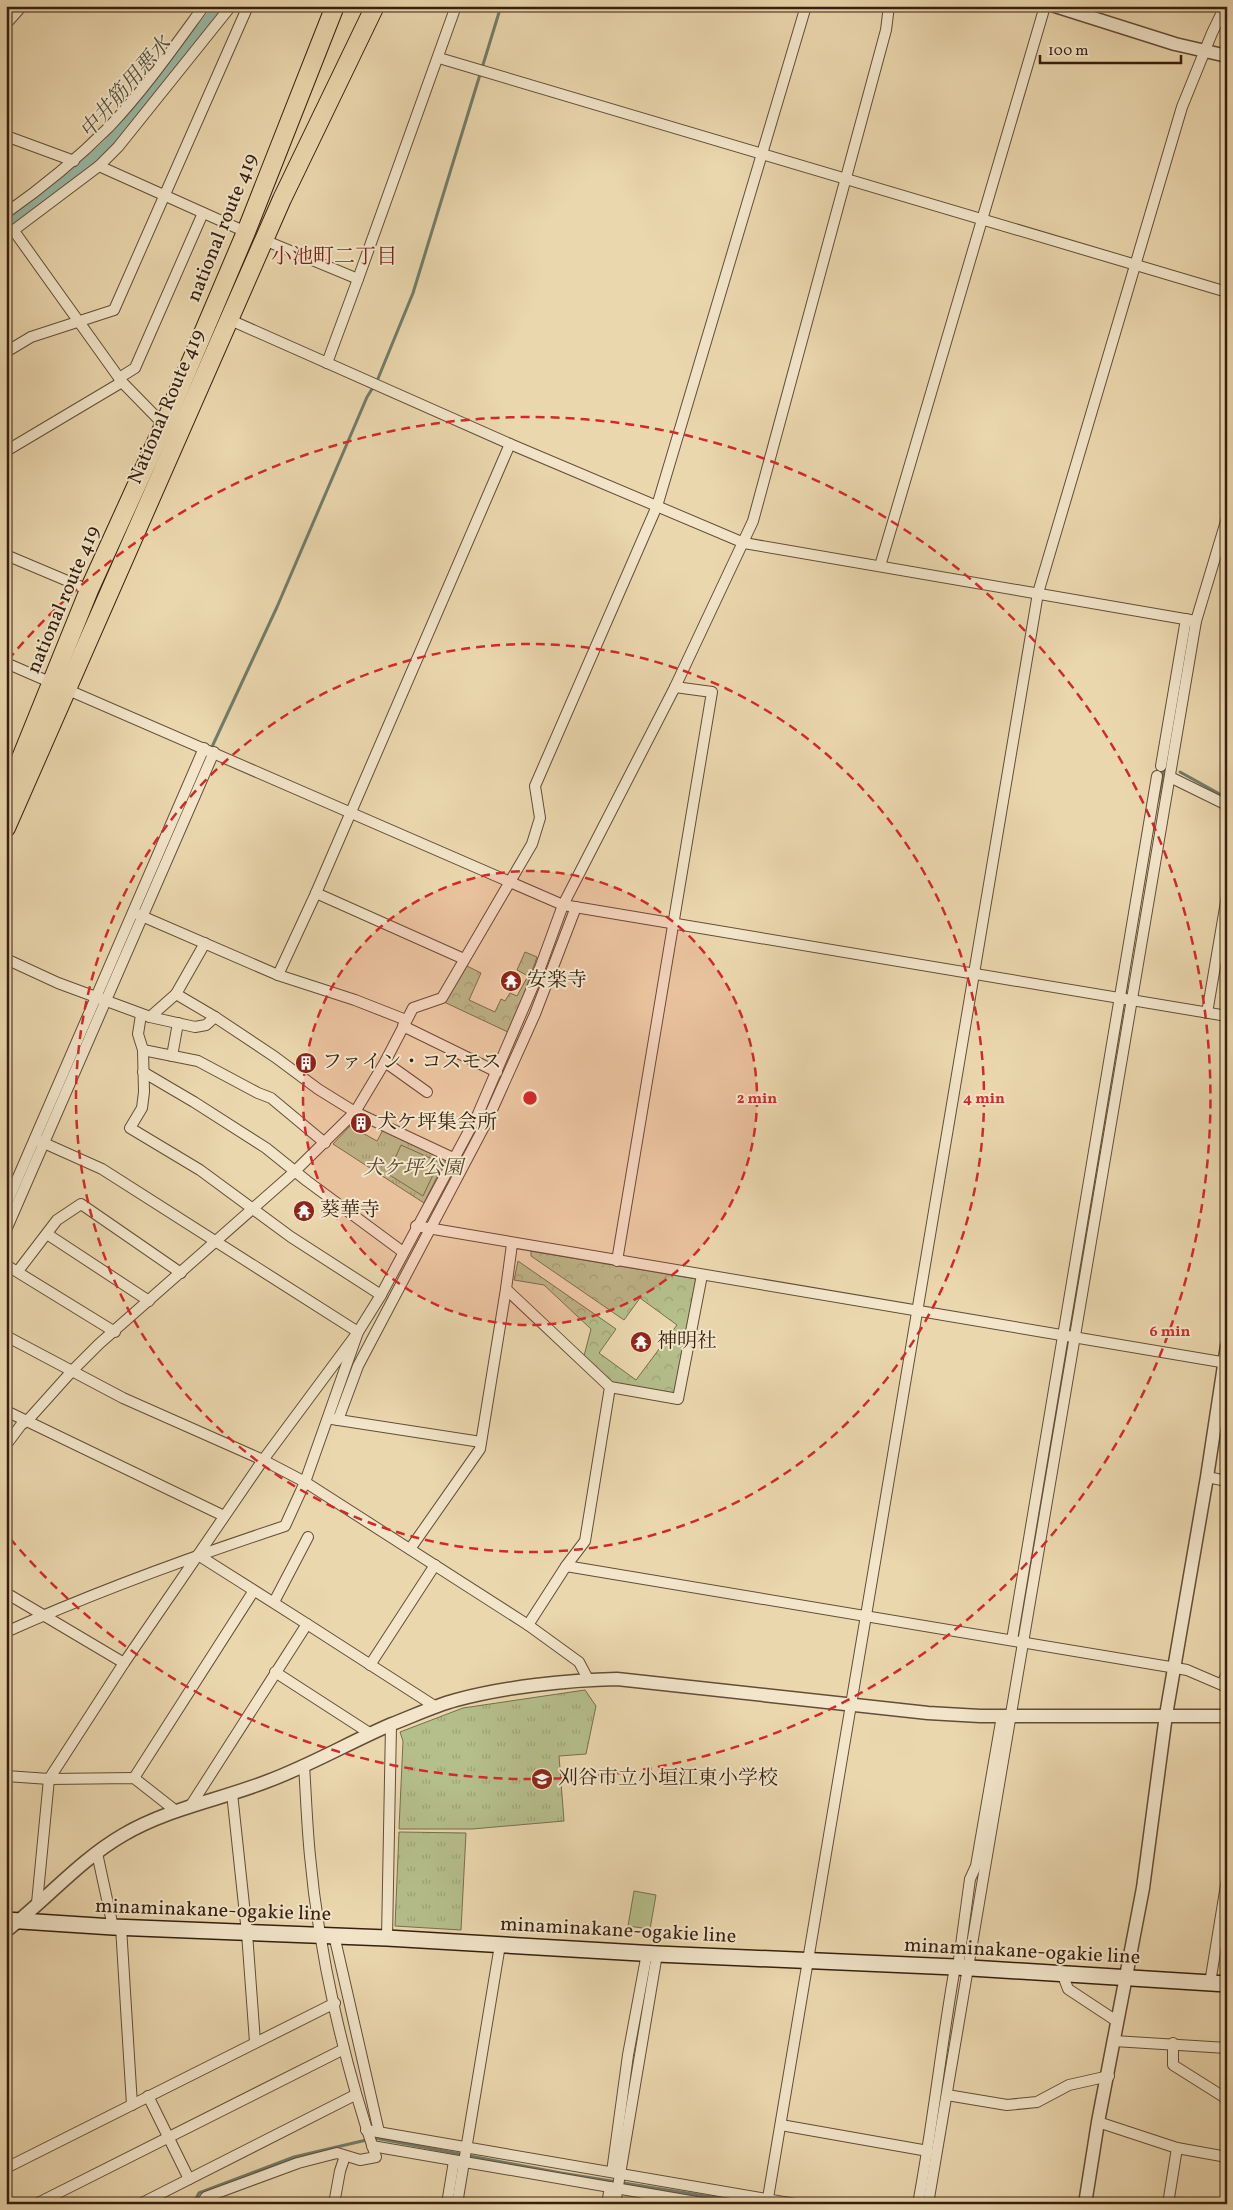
<svg xmlns="http://www.w3.org/2000/svg" width="1233" height="2210" viewBox="0 0 1233 2210" font-family="Vollkorn,'Noto Serif JP',serif">
<style>
.grass{fill:url(#grass-tufts);stroke:#766f4e}
.forest{fill:url(#forest-crowns);stroke:#766f4e}
.pitch{fill:#b5bf8c;stroke:#766f4e}
.lines{fill:none;stroke-linecap:round;stroke-linejoin:round}
.stream{stroke:#717c6a;stroke-width:3}
.canal{stroke:#99baa7;stroke-width:10}
.minor-casing{stroke:#634d37;stroke-width:12}
.tertiary-casing{stroke:#634d37;stroke-width:15}
.secondary-casing{stroke:#361f0f;stroke-width:18}
.trunk-casing{stroke:#361f0f;stroke-width:20}
.minor{stroke:#f2e5ca;stroke-width:10}
.tertiary{stroke:#f2e5ca;stroke-width:12}
.secondary{stroke:#f2e5ca;stroke-width:15}
.trunk{stroke:#ebd7ae;stroke-width:18}
.ring{fill:none;stroke:#d62828;stroke-width:2.5;stroke-dasharray:9 6}
.labels{text-anchor:middle;dominant-baseline:central;stroke-width:4;stroke-linejoin:round;paint-order:stroke}
.street-label{font-size:20px;fill:#361f0f;stroke:#f2e5ca}
.poi-label{font-size:20px;fill:#361f0f;stroke:#f2e5ca;text-anchor:start}
.park-label{font-size:20px;font-style:italic;fill:#56472e;stroke:#f2e5ca}
.water-label{font-size:21px;font-style:italic;fill:#544e3d;stroke:#f2e5ca}
.neighbourhood-label{font-size:21px;fill:#7a1f14;stroke:#f2e5ca}
.centre{fill:#d62828;stroke:#f2e5ca;stroke-width:2.5}
.ring-label{font-size:15px;text-anchor:middle;font-weight:bold;fill:#d62828;stroke:#f2e5ca;stroke-width:4;stroke-linejoin:round;paint-order:stroke}
</style>
<defs>
<pattern id="grass-tufts" width="24" height="20" patternUnits="userSpaceOnUse" patternTransform="scale(1.25)"><rect width="24" height="20" fill="#b5bf8c"/><path d="M3 7l-1-3M5 7V3M7 7l1-3M15 17l-1-3M17 17v-4M19 17l1-3" fill="none" stroke="#9ca478"/></pattern>
<pattern id="forest-crowns" width="20" height="18" patternUnits="userSpaceOnUse" patternTransform="scale(1.25)"><rect width="20" height="18" fill="#b5bf8c"/><path d="M2 6a3 3 0 1 1 6 0M12 15a3 3 0 1 1 6 0" fill="none" stroke="#9ca478"/></pattern>
</defs>
<rect width="100%" height="100%" fill="#ebd7ae"/>
<filter id="stains"><feTurbulence type="fractalNoise" baseFrequency=".004" numOctaves="4"/><feColorMatrix values="0 0 0 0 .2 0 0 0 0 .09 0 0 0 0 .02 0 0 0 .5 -.17"/></filter>
<radialGradient id="worn" r=".72"><stop offset=".6" stop-color="#630" stop-opacity="0"/><stop offset="1" stop-color="#630" stop-opacity=".3"/></radialGradient>
<g class="grass">
<path d="M350 1126 377 1141 383 1130 446 1159 424 1203 333 1144Z"/>
<path d="M585 1690 596 1706 586 1754 559 1756 564 1821 472 1829H399L403 1741 400 1732 463 1708Z"/>
<path d="M399 1832 466 1833 461 1930 395 1926Z"/>
</g>
<g class="forest">
<path d="M525 952 537 957 510 1033 444 1002 467 966 481 973 469 1000 495 1012 501 999 505 1001 510 993 517 996 528 976 517 970Z"/>
<path d="M531 1251 696 1279 676 1394 613 1383 584 1356 591 1329 544 1285 514 1280 518 1261 616 1329 599 1353 636 1380 677 1325 640 1298 624 1320 531 1256Z"/>
</g>
<g class="pitch">
<path d="M401 1145 439 1162 423 1196 388 1174Z"/>
<path d="M634 1891 656 1895 650 1929 628 1926Z"/>
</g>
<g class="lines">
<g class="stream">
<path d="M211 749 277 607 367 397 377 381 413 293 501 6"/>
<path d="M1180 772 1227 798"/>
<path d="M1158 799 1164 769"/>
<path d="M1039 1509 1127 982"/>
<path d="M193 2204 199 2193 294 2157 375 2138 561 2173 755 2204"/>
</g>
<path class="canal" d="M6 223 75 173 108 144 219 6"/>
<g class="minor-casing">
<g id="minor">
<path d="M6 24 22 6"/>
<path d="M439 58 1227 292"/>
<path d="M6 136 74 161"/>
<path d="M99 166 246 232"/>
<path d="M6 213C43 187 77 159 109 127 144 90 174 47 204 6"/>
<path d="M14 231 122 382 164 425"/>
<path d="M6 236 99 166 118 147 231 6"/>
<path d="M264 240 358 279 456 6"/>
<path d="M228 319 510 444 744 543 1196 621"/>
<path d="M6 352 31 337 114 310 248 6"/>
<path d="M327 363 358 279"/>
<path d="M119 378 135 368 203 213"/>
<path d="M6 451 122 382"/>
<path d="M6 555 89 590"/>
<path d="M880 566 1045 6"/>
<path d="M6 663 563 905 1227 1016"/>
<path d="M1161 766 1186 619"/>
<path d="M1170 777 1227 805"/>
<path d="M316 893 464 959"/>
<path d="M137 914 278 975 355 1000 406 1020"/>
<path d="M205 943 176 994 215 1017 275 1057 318 1089 355 1112 453 1158"/>
<path d="M6 959 58 983 150 1017 176 994"/>
<path d="M278 975 316 893 510 444"/>
<path d="M1207 1013 1227 896"/>
<path d="M141 1015 138 1034 143 1050"/>
<path d="M150 1017 195 1027 206 1025 215 1017"/>
<path d="M403 1026 497 1072"/>
<path d="M172 1056 178 1023"/>
<path d="M385 1062 427 1092"/>
<path d="M143 1072 194 1102 266 1148 307 1181 403 1252"/>
<path d="M35 1139 102 1169 358 1332 263 1460 124 1663 49 1779 37 1903"/>
<path d="M325 1143 271 1098 258 1093 198 1061 143 1050 144 1092 142 1108 130 1128 200 1170 291 1237 381 1295"/>
<path d="M6 1205 204 748"/>
<path d="M416 1226 1227 1363"/>
<path d="M6 1230 214 752"/>
<path d="M47 1234 149 1301"/>
<path d="M512 1244 506 1289 610 1387 585 1541 566 1566"/>
<path d="M617 1261 712 692 675 687"/>
<path d="M6 1265 115 1332"/>
<path d="M18 1271 57 1220 81 1204 181 1273"/>
<path d="M6 1336 123 1398 263 1460 305 1482 528 1625 579 1662 588 1679"/>
<path d="M610 1387 678 1399 702 1275"/>
<path d="M6 1411 224 1516"/>
<path d="M332 1419 481 1442"/>
<path d="M338 1420 358 1366 487 1121 535 1014 576 907"/>
<path d="M6 1445 21 1425 28 1420 72 1371 99 1344 292 1174 355 1112 385 1062 413 1008 442 998 532 844 540 818 535 786 657 506 806 6"/>
<path d="M1207 1477 1227 1481"/>
<path d="M410 1549 480 1449 506 1289"/>
<path d="M198 1555 307 1624"/>
<path d="M6 1593 124 1663"/>
<path d="M274 1602 308 1537"/>
<path d="M528 1625 566 1566 1176 1668 1187 1670 1222 1685 1227 1673"/>
<path d="M6 1632C97 1591 191 1557 285 1526L305 1482 358 1332 381 1295 478 1114 536 979 563 905 675 687 753 521 886 30 889 6"/>
<path d="M1012 1640 1157 776"/>
<path d="M370 1665 435 1565"/>
<path d="M275 1672 371 1734"/>
<path d="M6 1776 49 1779 134 1778 176 1811"/>
<path d="M134 1778 253 1592"/>
<path d="M232 1793 247 1933 255 2042"/>
<path d="M191 1805 307 1624 436 1707"/>
<path d="M97 1853 113 1927"/>
<path d="M121 1927 132 2105"/>
<path d="M334 1935 379 2132"/>
<path d="M387 1938 391 1725"/>
<path d="M958 1967 970 1879 976 1866 1002 1716"/>
<path d="M1062 1973 1068 1989 1118 2022"/>
<path d="M1210 1983 1227 1879"/>
<path d="M1114 2041 1227 2048"/>
<path d="M1173 2043V2065L1227 2099"/>
<path d="M947 2095 1007 2105 1037 2102 1069 2085 1109 2076"/>
<path d="M148 2096 189 2179"/>
<path d="M1098 2122 1177 2148 1227 2157"/>
<path d="M781 2125 928 2151"/>
<path d="M366 2130 795 2204"/>
<path d="M372 2146 708 2204"/>
<path d="M6 2168 335 2003"/>
<path d="M612 2172 628 2055 647 1953"/>
<path d="M36 2204 344 2049"/>
<path d="M140 2204 355 2095"/>
<path d="M201 2204 206 2197 298 2163 337 2153 360 2160 376 2157C344 2063 319 1955 310 1856 307 1826 306 1796 304 1765"/>
<path d="M334 2204 340 2171 345 2156"/>
<path d="M447 2204 454 2161"/>
<path d="M457 2204 500 1945"/>
<path d="M607 2204 610 2187"/>
<path d="M615 2204 657 1954"/>
<path d="M767 2204 1038 593 1182 107 1212 33 1225 6"/>
<path d="M918 2204C933 2125 941 2046 955 1967"/>
<path d="M928 2204 1196 621 1227 518"/>
<path d="M1168 2204 1177 2148"/>
</g>
</g>
<g class="tertiary-casing">
<g id="tertiary">
<path d="M1055 6 1175 44 1227 56"/>
<path d="M6 1931C46 1900 80 1860 123 1835 169 1808 220 1800 268 1781 311 1765 350 1742 392 1724 413 1716 434 1706 456 1700 505 1687 566 1680 617 1679L928 1713 980 1716H1227"/>
<path d="M1085 2204 1098 2122 1143 1888 1166 1715 1207 1477 1227 1346"/>
</g>
</g>
<g class="secondary-casing">
<path id="secondary" d="M6 1920 113 1927 387 1938 657 1954 955 1967 1227 1984"/>
</g>
<g class="trunk-casing">
<g id="trunk">
<path d="M6 795 89 590 164 425 246 232 335 6"/>
<path d="M6 828 282 199 375 6"/>
</g>
</g>
<use href="#minor" class="minor"/>
<use href="#tertiary" class="tertiary"/>
<use href="#secondary" class="secondary"/>
<use href="#trunk" class="trunk"/>
</g>
<circle cx="530" cy="1098" r="227" fill="#d62828" fill-opacity=".12"/>
<g class="ring">
<circle cx="530" cy="1098" r="227"/>
<circle cx="530" cy="1098" r="454"/>
<path d="M8 660A681 681 0 1 1 8 1536"/>
</g>
<defs>
<g id="temple-disc" transform="scale(1.125)"><circle r="9.5" fill="#8f2418" stroke="#f2e5ca"/><path d="M0-6L5-2H3V0L6.5 2.5H4V6H1.5V3h-3V6H-4V2.5H-6.5L-3 0V-2H-5Z" fill="#fff"/></g>
<g id="building-disc" transform="scale(1.125)"><circle r="9.5" fill="#8f2418" stroke="#f2e5ca"/><path d="M-4-6H4V6H1V3H-1V6H-4ZM-2.5-4.3h1.7v1.8h-1.7ZM.8-4.3h1.7v1.8H.8ZM-2.5-1h1.7V.8h-1.7ZM.8-1h1.7V.8H.8Z" fill="#fff"/></g>
<g id="school-disc" transform="scale(1.125)"><circle r="9.5" fill="#8f2418" stroke="#f2e5ca"/><path d="M0-5L7-2L0 1L-7-2ZM-4 1L0 2.5L4 1V4Q0 6-4 4Z" fill="#fff"/></g>
</defs>
<g fill-rule="evenodd">
<use href="#temple-disc" x="511" y="981"/>
<use href="#building-disc" x="306" y="1063"/>
<use href="#building-disc" x="361" y="1123"/>
<use href="#temple-disc" x="304" y="1211"/>
<use href="#temple-disc" x="641" y="1342"/>
<use href="#school-disc" x="542" y="1779"/>
</g>
<g class="labels">
<g class="street-label">
<text transform="translate(223 228) rotate(-68)">national route 419</text>
<text transform="translate(167 407) rotate(-67)">National Route 419</text>
<text transform="translate(64 600) rotate(-67)">national route 419</text>
<text transform="translate(213 1911) rotate(2)">minaminakane-ogakie line</text>
<text transform="translate(618 1931) rotate(3)">minaminakane-ogakie line</text>
<text transform="translate(1022 1952) rotate(3)">minaminakane-ogakie line</text>
</g>
<g class="poi-label">
<text x="527" y="981">安楽寺</text>
<text x="322" y="1063">ファイン・コスモス</text>
<text x="377" y="1123">犬ケ坪集会所</text>
<text x="320" y="1211">葵華寺</text>
<text x="657" y="1342">神明社</text>
<text x="558" y="1779">刈谷市立小垣江東小学校</text>
</g>
<g class="park-label">
<text x="413" y="1169">犬ケ坪公園</text>
</g>
<g class="water-label">
<text transform="translate(126 88) rotate(-49)">中井筋用悪水</text>
</g>
<g class="neighbourhood-label">
<text x="334" y="257">小池町二丁目</text>
</g>
</g>
<circle cx="530" cy="1098" r="8" class="centre"/>
<g class="ring-label">
<text x="757" y="1103">2 min</text>
<text x="984" y="1103">4 min</text>
<text x="1170" y="1336">6 min</text>
</g>
<rect width="1233" height="2210" fill="none" stroke="#ebd7ae" stroke-width="25"/>
<rect x="8" y="8" width="1218" height="2195" fill="none" stroke="#361f0f" stroke-width="2.5"/>
<rect x="12" y="12" width="1208" height="2185" fill="none" stroke="#361f0f"/>
<path d="M1040 55v8h141v-8" fill="none" stroke="#361f0f" stroke-width="2.5"/>
<text x="1048" y="55" font-size="15" fill="#361f0f" stroke="#f2e5ca" stroke-width="4" paint-order="stroke">100 m</text>
<rect width="100%" height="100%" filter="url(#stains)"/>
<rect width="100%" height="100%" fill="url(#worn)"/>
</svg>
